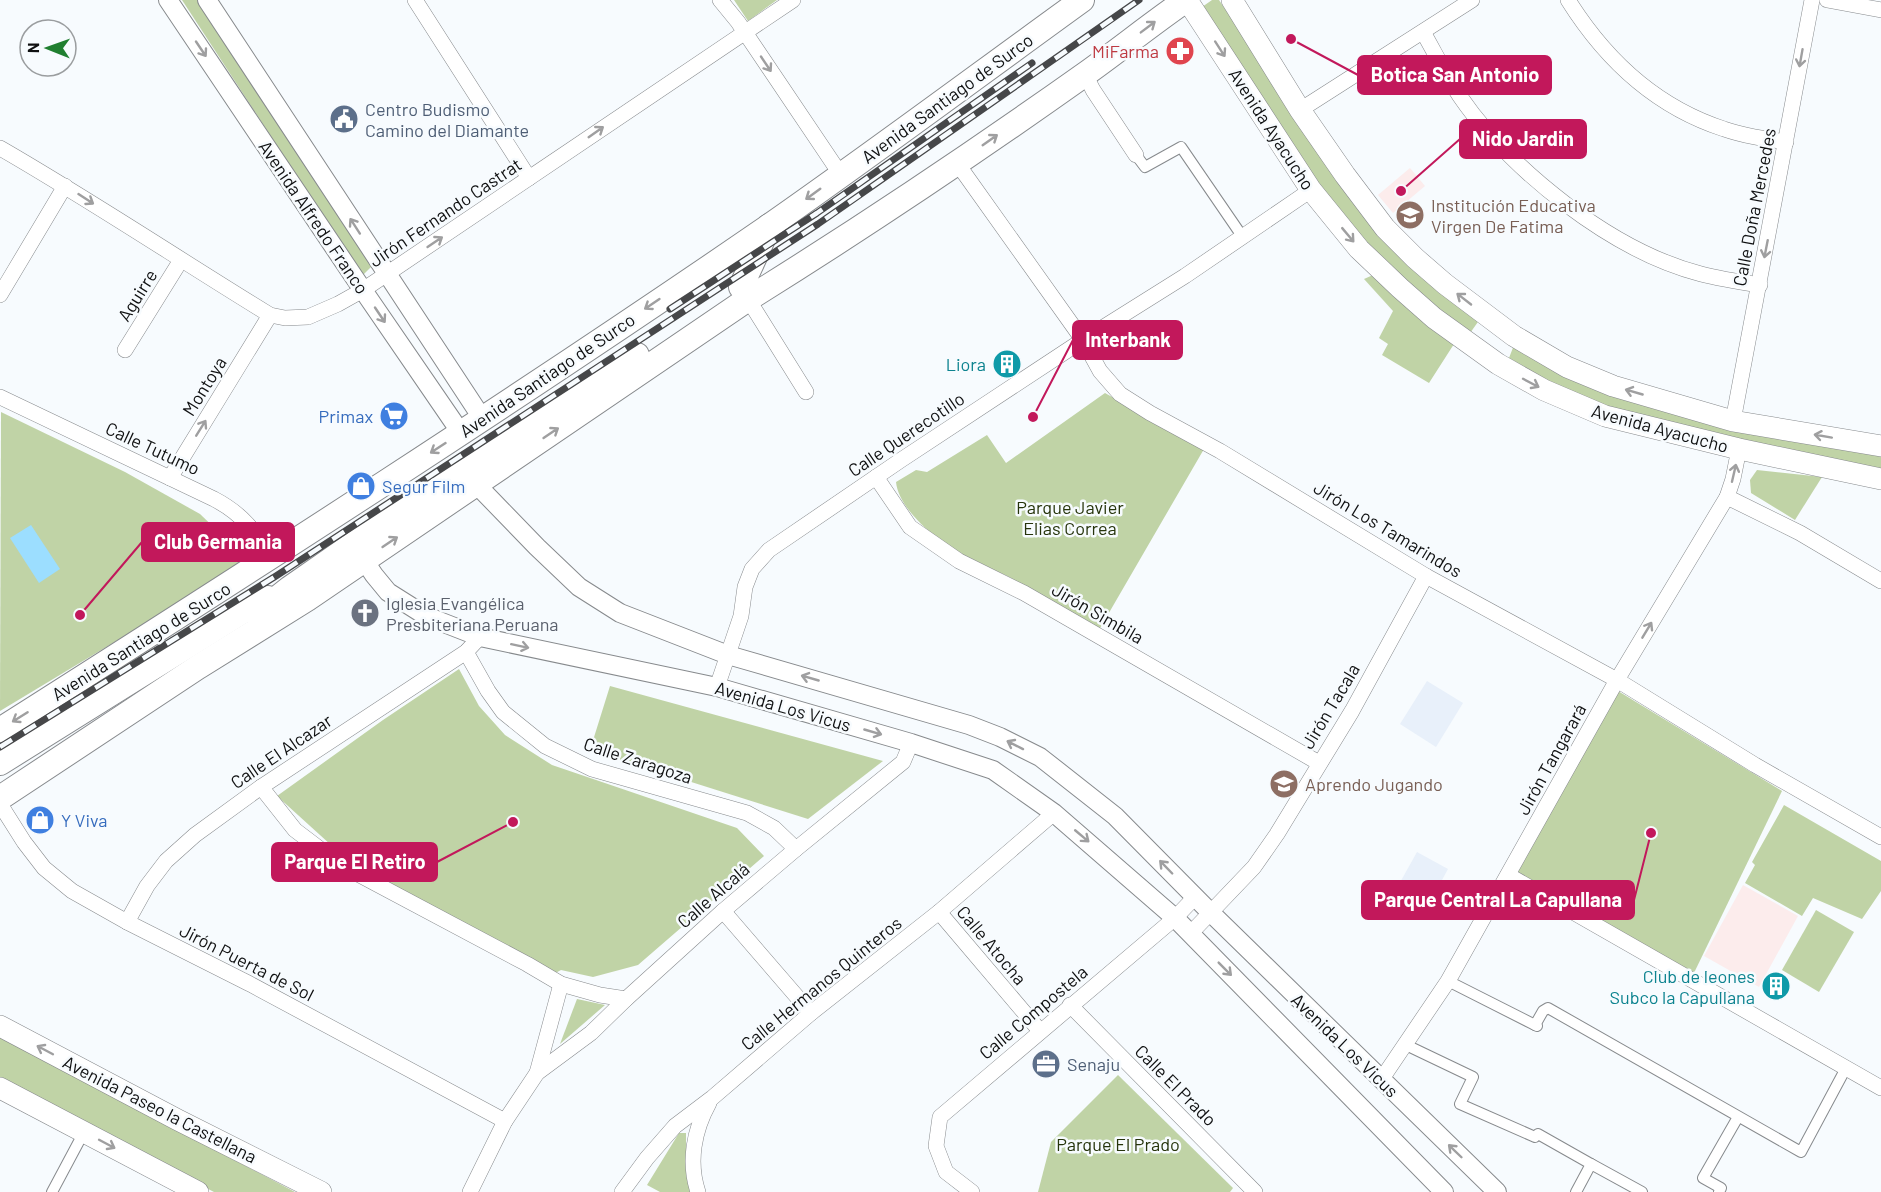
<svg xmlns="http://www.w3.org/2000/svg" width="1881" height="1192" viewBox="0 0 1881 1192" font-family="Barlow,sans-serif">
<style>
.built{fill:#e8f0fa}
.education{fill:#fcecec}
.green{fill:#c0d3a6}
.water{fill:#9cdeff}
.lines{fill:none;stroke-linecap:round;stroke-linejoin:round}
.pedestrian-casing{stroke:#878a8d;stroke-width:12}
.minor-casing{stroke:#878a8d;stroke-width:16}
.tertiary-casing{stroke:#878a8d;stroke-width:20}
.secondary-casing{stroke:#878a8d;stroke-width:22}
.primary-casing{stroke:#878a8d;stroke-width:26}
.pedestrian{stroke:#fff;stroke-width:10}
.minor{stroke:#fff;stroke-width:15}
.tertiary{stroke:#fff;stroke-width:18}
.secondary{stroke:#fff;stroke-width:21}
.primary{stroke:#fff;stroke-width:24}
.rail-casing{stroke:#464749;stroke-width:7}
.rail{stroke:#f7fbfe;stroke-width:4.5;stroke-dasharray:14;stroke-linecap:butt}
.oneway{stroke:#9f9fa0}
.labels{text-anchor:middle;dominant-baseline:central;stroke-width:5;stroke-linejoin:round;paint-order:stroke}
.health-label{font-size:18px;fill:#be3a42;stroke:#f7fbfe;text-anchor:end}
.street-label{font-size:18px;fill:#0f1011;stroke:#f7fbfe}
.service-label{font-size:18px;fill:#4e5e75;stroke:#f7fbfe;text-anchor:start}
.education-label{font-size:18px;fill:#785e54;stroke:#f7fbfe;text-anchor:start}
.culture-label{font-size:18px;fill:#0d838f;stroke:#f7fbfe;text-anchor:end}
.shop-label{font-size:18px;fill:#366cbe;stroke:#f7fbfe;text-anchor:start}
.park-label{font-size:18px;fill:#26340b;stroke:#f7fbfe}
.worship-label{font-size:18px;fill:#5b616d;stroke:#f7fbfe;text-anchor:start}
.leader{fill:none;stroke:#c2185b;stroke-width:2}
.callout-dot{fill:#c2185b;stroke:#f7fbfe;stroke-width:2}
.callout{fill:#c2185b;stroke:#c2185b;stroke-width:2}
.callout-label{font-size:20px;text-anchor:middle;font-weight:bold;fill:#fff}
</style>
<rect width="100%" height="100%" fill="#f7fbfe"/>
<g class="built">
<path d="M1427 681 1463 703 1436 747 1400 724Z"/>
<path d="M1417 852 1448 869 1424 913 1393 895Z"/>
</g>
<g class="education">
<path d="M1410 168 1425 186 1393 213 1378 195Z"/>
<path d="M1743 885 1798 916 1759 987 1704 956Z"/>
</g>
<g class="green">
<path d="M182 0H204L373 265 362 276Z"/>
<path d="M734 0H777L748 21Z"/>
<path d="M1212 0H1219L1339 178 1480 319 1468 336 1403 283 1316 186 1202 7Z"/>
<path d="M1373 275 1454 344 1429 383 1382 355 1388 344 1379 338 1393 311 1364 279Z"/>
<path d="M1514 345 1565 369 1881 449V473L1593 408 1509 358Z"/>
<path d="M1105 393 1204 449 1099 630C1072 614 1044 596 1016 581 1002 572 985 568 970 560 945 546 899 513 896 482L916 470 927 472 987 435 1006 463Z"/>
<path d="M1 412 125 472 200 514 249 561 0 711Z"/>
<path d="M1757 470 1822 477 1795 520 1751 493 1750 480Z"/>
<path d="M459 669 479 706 505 735 552 765 737 828 764 856 638 965 593 977 561 970 548 977 342 855 277 796 383 720Z"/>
<path d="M610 686 883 761 808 819 590 750Z"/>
<path d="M1618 691 1782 791 1693 975 1516 874Z"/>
<path d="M1784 805 1881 861V891L1862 919 1813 898 1802 916 1745 883 1755 865 1752 862Z"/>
<path d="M1816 910 1854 932 1819 992 1782 970Z"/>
<path d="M577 999 605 1005 560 1044Z"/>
<path d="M0 1036 295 1192H214L0 1080Z"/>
<path d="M1118 1075 1233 1188 1230 1192H1038L1051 1142Z"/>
<path d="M679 1133H686V1159L690 1192H660L647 1185Z"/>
</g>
<path class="water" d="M31 525 60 569 39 583 10 538Z"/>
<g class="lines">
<g class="pedestrian-casing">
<g id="pedestrian">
<path d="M1136 155 1145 167 1181 147 1242 236"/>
<path d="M1448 981 1537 1026"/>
<path d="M1535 1025 1543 1011 1548 1008 1801 1152 1846 1068"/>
<path d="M1406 1045 1473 1077 1460 1104 1535 1137"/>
<path d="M1538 1134 1591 1164 1576 1192"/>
<path d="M1591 1164 1642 1192"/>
<path d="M52 1192 84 1132"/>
<path d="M1719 1192 1721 1188 1703 1178 1738 1117"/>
</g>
</g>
<g class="minor-casing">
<g id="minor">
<path d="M415 0 529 178"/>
<path d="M720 0 738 22 841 175"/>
<path d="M1568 0C1605 59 1656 107 1724 129 1744 136 1765 139 1786 142"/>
<path d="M1827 0 1881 10"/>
<path d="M1423 32C1435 53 1446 75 1459 95 1511 171 1612 251 1701 274 1720 279 1740 282 1760 285"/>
<path d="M1085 74 1093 90 1136 155"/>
<path d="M1300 110 1472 0"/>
<path d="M0 148C92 201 180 260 270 315L285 318 308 317 338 304 363 290 793 0"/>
<path d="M957 163 1083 340 1100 371 1120 394 1150 413 1220 451 1426 576 1617 680 1755 765 1881 837"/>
<path d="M0 295 65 186"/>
<path d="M748 299 806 392"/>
<path d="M125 350 181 260"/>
<path d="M0 397 214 499C241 513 256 531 270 558"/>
<path d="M1733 421 1812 0"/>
<path d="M876 477 910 527 959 561 1024 593 1319 763"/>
<path d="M170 478 270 315"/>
<path d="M1727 497 1800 533 1881 581"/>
<path d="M466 652 488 691 503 712 545 746 592 769 747 813 774 828 796 849"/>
<path d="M717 687 741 616 745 587 752 569 769 550 901 460 1083 340 1185 276 1311 190"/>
<path d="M261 787 295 830 320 849 352 871 527 964 561 984 600 995 626 999"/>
<path d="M0 804 24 842 44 868 72 891 127 922 250 984 505 1121"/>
<path d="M1508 875 1881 1088"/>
<path d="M723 911 811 1013"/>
<path d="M939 912 1040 1031"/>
<path d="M127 922 147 886 166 861 195 835 261 787 466 652 480 637"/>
<path d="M1190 934 1254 867 1277 834 1352 711 1426 576"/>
<path d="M1070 1005 1255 1192"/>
<path d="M537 1073 561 984"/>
<path d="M1381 1080 1448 981 1617 680 1727 497 1733 479 1739 449"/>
<path d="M470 1192 505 1121 537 1073 591 1033 626 999 723 911 796 849 903 762 911 743"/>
<path d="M622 1192 647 1158 675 1126 712 1098 811 1013 939 912 1054 813"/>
<path d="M698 1192C688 1162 694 1130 709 1103"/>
<path d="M972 1192 946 1172 936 1146 940 1117 1175 918 1195 897"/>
</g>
</g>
<g class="tertiary-casing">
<g id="tertiary">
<path d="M168 0 354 277 461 433"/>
<path d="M207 0 482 418"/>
<path d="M476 484 537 547 579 587 620 613 728 655 969 725 1000 737 1040 757 1115 816 1210 912 1497 1192"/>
<path d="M364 560 374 575 388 592 426 616 480 637 717 687 911 743 993 770 1054 813 1175 918 1444 1192"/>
</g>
</g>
<g class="secondary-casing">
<g id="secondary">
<path d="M1187 0 1311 190 1359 249 1400 288 1434 318 1498 364 1544 390 1605 416 1739 449 1881 479"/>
<path d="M1232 0 1300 110 1345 175 1385 228 1415 258 1445 284 1514 336 1567 367 1613 386 1733 421 1881 446"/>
<path d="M0 1026 178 1120 321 1192"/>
<path d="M0 1088 198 1192"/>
</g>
</g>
<g class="primary-casing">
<g id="primary">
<path d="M741 287 769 226"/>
<path d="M257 614 290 588 464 467 637 355"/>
<path d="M0 730C258 566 516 400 768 227 874 153 977 76 1082 0"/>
<path d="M0 763 256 603 268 598"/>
<path d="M0 798 198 667 307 599 748 299C862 228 974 153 1084 75 1118 51 1151 24 1186 0"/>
</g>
</g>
<use href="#pedestrian" class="pedestrian"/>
<use href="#minor" class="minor"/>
<use href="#tertiary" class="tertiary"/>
<use href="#secondary" class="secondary"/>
<use href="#primary" class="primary"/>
<g class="rail-casing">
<g id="rail">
<path d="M670 309 817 213 1032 63"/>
<path d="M0 747 276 576 818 224 1139 0"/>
</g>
</g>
<use href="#rail" class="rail"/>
</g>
<defs><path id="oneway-shaft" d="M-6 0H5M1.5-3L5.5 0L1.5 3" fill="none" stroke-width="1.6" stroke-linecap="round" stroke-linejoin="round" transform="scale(1.5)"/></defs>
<g class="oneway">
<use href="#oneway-shaft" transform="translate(1148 27) rotate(-37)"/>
<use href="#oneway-shaft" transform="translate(201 49) rotate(56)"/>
<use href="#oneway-shaft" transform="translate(1220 49) rotate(57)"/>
<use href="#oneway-shaft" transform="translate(1801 58) rotate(100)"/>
<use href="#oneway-shaft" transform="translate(766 64) rotate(56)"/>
<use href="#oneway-shaft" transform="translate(596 132) rotate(-35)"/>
<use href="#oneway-shaft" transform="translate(990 140) rotate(-35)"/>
<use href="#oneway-shaft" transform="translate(813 194) rotate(144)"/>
<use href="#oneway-shaft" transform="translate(86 199) rotate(33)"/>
<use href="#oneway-shaft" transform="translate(355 226) rotate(-123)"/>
<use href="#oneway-shaft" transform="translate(1348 235) rotate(50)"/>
<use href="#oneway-shaft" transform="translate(435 242) rotate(-34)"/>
<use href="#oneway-shaft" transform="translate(1766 249) rotate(101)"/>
<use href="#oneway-shaft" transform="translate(1464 299) rotate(-142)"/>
<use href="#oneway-shaft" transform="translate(652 304) rotate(146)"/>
<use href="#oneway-shaft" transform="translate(380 315) rotate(56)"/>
<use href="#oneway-shaft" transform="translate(1531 383) rotate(28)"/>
<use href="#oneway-shaft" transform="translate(1634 392) rotate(-164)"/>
<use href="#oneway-shaft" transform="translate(201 428) rotate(-58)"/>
<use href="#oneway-shaft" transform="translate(551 433) rotate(-34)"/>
<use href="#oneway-shaft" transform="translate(1823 436) rotate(-170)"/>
<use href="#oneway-shaft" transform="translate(438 448) rotate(147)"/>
<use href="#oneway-shaft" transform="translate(1734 473) rotate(-77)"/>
<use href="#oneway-shaft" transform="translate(390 542) rotate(-34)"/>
<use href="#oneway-shaft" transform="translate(1647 630) rotate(-59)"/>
<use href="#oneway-shaft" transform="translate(520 646) rotate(12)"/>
<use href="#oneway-shaft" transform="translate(810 678) rotate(-164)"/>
<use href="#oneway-shaft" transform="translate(20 717) rotate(148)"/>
<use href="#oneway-shaft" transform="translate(873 732) rotate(16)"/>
<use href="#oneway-shaft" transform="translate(1015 745) rotate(-153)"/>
<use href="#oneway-shaft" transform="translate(1082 836) rotate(40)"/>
<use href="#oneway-shaft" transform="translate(1166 867) rotate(-134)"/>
<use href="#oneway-shaft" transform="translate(1225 969) rotate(45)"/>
<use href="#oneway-shaft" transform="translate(45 1050) rotate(-152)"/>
<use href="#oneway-shaft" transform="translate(107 1144) rotate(28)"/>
<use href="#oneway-shaft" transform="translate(1455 1151) rotate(-136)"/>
</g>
<defs>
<g id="pharmacy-disc" transform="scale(1.5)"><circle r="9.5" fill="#e0444e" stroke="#f7fbfe"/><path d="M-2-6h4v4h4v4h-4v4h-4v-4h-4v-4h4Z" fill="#fff"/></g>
<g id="civic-disc" transform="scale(1.5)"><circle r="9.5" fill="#5c6f8a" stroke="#f7fbfe"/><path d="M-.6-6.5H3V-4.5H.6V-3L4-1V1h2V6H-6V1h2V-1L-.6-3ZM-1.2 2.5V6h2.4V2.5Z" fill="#fff"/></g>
<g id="school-disc" transform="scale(1.5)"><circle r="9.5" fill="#8d6e63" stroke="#f7fbfe"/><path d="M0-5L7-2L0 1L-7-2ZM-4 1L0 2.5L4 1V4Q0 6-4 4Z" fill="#fff"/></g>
<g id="building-disc" transform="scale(1.5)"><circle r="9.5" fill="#0f9aa8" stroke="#f7fbfe"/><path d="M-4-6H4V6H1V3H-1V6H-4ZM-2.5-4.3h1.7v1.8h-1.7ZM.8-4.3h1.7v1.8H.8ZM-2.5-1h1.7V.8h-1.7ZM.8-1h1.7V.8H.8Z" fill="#fff"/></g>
<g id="supermarket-disc" transform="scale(1.5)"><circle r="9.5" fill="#3f7fe0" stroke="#f7fbfe"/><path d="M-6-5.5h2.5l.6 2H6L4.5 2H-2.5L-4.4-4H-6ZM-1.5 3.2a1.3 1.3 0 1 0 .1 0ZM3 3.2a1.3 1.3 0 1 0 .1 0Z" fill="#fff"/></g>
<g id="shop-disc" transform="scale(1.5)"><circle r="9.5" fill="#3f7fe0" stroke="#f7fbfe"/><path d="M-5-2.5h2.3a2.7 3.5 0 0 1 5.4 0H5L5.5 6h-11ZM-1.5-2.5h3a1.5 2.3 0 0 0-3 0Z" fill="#fff"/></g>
<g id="church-disc" transform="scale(1.5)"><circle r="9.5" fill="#6b7280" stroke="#f7fbfe"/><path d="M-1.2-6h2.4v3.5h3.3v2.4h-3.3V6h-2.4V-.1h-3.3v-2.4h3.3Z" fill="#fff"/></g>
<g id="office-disc" transform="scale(1.5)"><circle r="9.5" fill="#5c6f8a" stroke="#f7fbfe"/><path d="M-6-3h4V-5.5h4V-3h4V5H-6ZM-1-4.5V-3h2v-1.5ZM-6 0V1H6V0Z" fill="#fff"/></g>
</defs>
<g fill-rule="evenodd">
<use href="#pharmacy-disc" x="1180" y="51"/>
<use href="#civic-disc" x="344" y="119"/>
<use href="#school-disc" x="1410" y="215"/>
<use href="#building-disc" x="1007" y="364"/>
<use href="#supermarket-disc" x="394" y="416"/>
<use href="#shop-disc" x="361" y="486"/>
<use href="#church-disc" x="365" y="613"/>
<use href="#school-disc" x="1284" y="784"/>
<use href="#shop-disc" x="40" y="820"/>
<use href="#building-disc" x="1776" y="986"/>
<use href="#office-disc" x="1046" y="1064"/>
</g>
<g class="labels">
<g class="health-label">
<text x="1159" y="51">MiFarma</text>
</g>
<g class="street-label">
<text transform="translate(947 98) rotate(-36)">Avenida Santiago de Surco</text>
<text transform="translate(1272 129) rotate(57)">Avenida Ayacucho</text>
<text transform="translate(1754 207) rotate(-79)">Calle Doña Mercedes</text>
<text transform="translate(445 212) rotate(-34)">Jirón Fernando Castrat</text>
<text transform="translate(314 217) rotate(56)">Avenida Alfredo Franco</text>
<text transform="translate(137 295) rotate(-58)">Aguirre</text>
<text transform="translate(547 375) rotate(-34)">Avenida Santiago de Surco</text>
<text transform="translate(204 386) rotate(-58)">Montoya</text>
<text transform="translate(1660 428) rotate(15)">Avenida Ayacucho</text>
<text transform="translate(906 434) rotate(-34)">Calle Querecotillo</text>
<text transform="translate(153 448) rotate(25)">Calle Tutumo</text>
<text transform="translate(1388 529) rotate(31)">Jirón Los Tamarindos</text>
<text transform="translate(1098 613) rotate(30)">Jirón Simbila</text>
<text transform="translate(141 641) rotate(-32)">Avenida Santiago de Surco</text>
<text transform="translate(783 706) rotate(16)">Avenida Los Vicus</text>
<text transform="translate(1330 706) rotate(-59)">Jirón Tacala</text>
<text transform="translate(281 751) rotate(-34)">Calle El Alcazar</text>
<text transform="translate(1551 759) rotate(-61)">Jirón Tangarará</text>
<text transform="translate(638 760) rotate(18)">Calle Zaragoza</text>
<text transform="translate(713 895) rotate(-41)">Calle Alcalá</text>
<text transform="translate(992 945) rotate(50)">Calle Atocha</text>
<text transform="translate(247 962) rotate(27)">Jirón Puerta de Sol</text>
<text transform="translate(821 983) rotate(-39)">Calle Hermanos Quinteros</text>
<text transform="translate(1033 1012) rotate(-40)">Calle Compostela</text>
<text transform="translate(1345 1045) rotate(44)">Avenida Los Vicus</text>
<text transform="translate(1176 1085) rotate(45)">Calle El Prado</text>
<text transform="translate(160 1109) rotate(27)">Avenida Paseo la Castellana</text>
</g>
<g class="service-label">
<text x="365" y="109">Centro Budismo<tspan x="365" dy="21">Camino del Diamante</tspan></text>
<text x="1067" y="1064">Senaju</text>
</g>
<g class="education-label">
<text x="1431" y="205">Institución Educativa<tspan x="1431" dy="21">Virgen De Fatima</tspan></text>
<text x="1305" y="784">Aprendo Jugando</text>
</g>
<g class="culture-label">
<text x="986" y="364">Liora</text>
<text x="1755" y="976">Club de leones<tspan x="1755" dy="21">Subco la Capullana</tspan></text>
</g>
<g class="shop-label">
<text x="373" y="416" text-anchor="end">Primax</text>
<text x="382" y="486">Segur Film</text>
<text x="61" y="820">Y Viva</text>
</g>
<g class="park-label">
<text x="1070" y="507">Parque Javier<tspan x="1070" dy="21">Elias Correa</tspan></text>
<text x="1118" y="1144">Parque El Prado</text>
</g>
<g class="worship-label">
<text x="386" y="603">Iglesia Evangélica<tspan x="386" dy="21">Presbiteriana Peruana</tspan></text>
</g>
</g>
<path class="leader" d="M1291 39L1358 75M1401 191L1460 139M1033 417L1073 340M80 615L142 542M513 822L437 862M1651 833L1634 900"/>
<g class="callout-dot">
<circle cx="1291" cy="39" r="6"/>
<circle cx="1401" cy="191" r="6"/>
<circle cx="1033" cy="417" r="6"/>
<circle cx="80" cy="615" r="6"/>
<circle cx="513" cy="822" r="6"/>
<circle cx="1651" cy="833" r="6"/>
</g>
<g class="callout">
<rect x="1358" y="56" width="193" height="38" rx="6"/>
<rect x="1460" y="120" width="126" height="38" rx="6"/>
<rect x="1073" y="321" width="109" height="38" rx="6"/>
<rect x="142" y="523" width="152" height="38" rx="6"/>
<rect x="272" y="843" width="165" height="38" rx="6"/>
<rect x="1362" y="881" width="272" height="38" rx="6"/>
</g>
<g class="callout-label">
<text x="1455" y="82">Botica San Antonio</text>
<text x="1523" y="146">Nido Jardin</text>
<text x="1128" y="347">Interbank</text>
<text x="218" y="549">Club Germania</text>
<text x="355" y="869">Parque El Retiro</text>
<text x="1498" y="907">Parque Central La Capullana</text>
</g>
<g transform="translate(48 48) rotate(271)"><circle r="28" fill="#f7fbfe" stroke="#9a9d9f" stroke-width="1.5"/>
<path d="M0-4.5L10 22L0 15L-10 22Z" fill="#207f30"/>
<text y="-9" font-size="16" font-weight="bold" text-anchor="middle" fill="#0f1011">N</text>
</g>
</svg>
